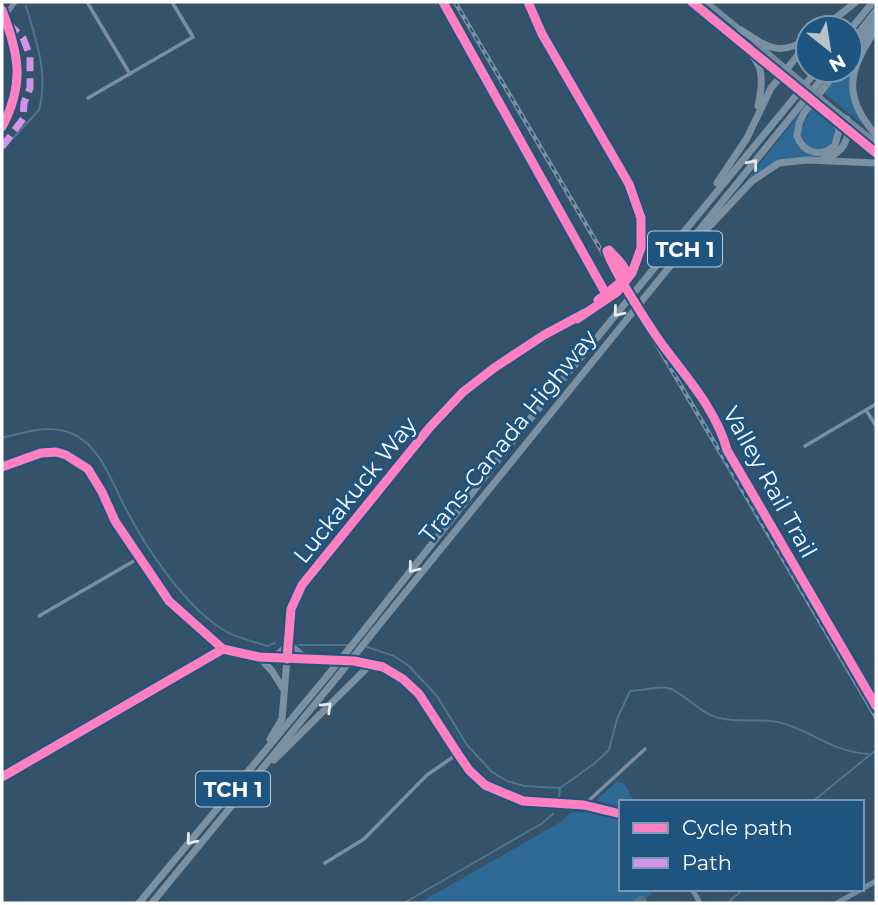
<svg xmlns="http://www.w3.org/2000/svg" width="878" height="905" viewBox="0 0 878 905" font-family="Montserrat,sans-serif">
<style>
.green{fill:#2e6996}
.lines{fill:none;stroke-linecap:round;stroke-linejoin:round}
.stream{stroke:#4d7594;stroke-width:2}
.taxiway{stroke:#587185;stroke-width:12}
.minor{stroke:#7a8ea0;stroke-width:3.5}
.tertiary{stroke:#7a8ea0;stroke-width:5}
.secondary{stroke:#758b9d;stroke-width:5}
.motorway{stroke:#7b90a0;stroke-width:7}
.rail-casing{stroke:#7b90a0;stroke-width:4.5}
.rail{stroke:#1e5480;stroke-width:2;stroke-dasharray:5;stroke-linecap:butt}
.secondary-bridge{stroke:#758b9d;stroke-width:5}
.motorway-bridge{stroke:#7b90a0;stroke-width:7}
.quiet{stroke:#d193ec;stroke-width:7;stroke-dasharray:14 7;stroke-linecap:butt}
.cycleway-casing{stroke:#1e5480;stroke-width:13}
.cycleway{stroke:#ff80c0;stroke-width:9}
.oneway{stroke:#e5e9ec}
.labels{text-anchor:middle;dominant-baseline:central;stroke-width:6;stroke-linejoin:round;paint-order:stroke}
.shield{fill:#1e5480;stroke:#bcccd9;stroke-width:2}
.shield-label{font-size:21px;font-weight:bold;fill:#fff}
.street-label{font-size:23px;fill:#fff;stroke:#1e5480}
</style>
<rect width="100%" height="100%" fill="#34526a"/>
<g class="green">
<path d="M865 37 854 60 850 82 863 122 862 124 824 93 841 70H850V57Z"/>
<path d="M814 107 834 126 835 140C824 153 800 154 801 133 802 124 809 114 814 107Z"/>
<path d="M804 108 797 124 802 149 813 157C777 161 771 161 743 185Z"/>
<path d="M618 781 625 785 635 802H621V808L596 800Z"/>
<path d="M572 812 605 813 621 818V889H649L652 895 637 903H419L559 823Z"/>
</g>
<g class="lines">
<g class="stream">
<path d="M2 150 39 110C49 75 36 40 26 6"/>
<path d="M2 438C26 432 51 423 75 435 102 449 112 483 126 509 146 548 184 605 222 629 235 638 253 641 267 646L275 643"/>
<path d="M299 645H348"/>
<path d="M367 647 394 656 409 666 437 696 467 745 492 772 507 781 524 786 560 788 595 763 609 750 617 719 630 691C642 691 657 686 668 688 682 691 700 714 719 718 741 724 765 716 788 725 819 736 833 751 868 754"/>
<path d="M559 797 560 789"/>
<path d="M812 802 876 750"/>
<path d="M404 903 541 824 553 814"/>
<path d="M727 903 744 889"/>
</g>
<path class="taxiway" d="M640 903 641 902"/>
<g class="minor">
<path d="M87 2 130 74"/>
<path d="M88 98 193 37 172 2"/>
<path d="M866 410 876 426"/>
<path d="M805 446 876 404"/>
<path d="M39 616 139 558"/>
<path d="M584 805 645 749"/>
<path d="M325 863 364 839 427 775 456 755"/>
</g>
<g class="tertiary">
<path d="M528 2 542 34 629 184 641 218V248L632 273 617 292 583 315"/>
<path d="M4 17 15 2"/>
<path d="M532 347 560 330"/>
<path d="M289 643 308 659"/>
<path d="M272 658 289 643"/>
<path d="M287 659 291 609 302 585 430 427 463 392 494 368 544 335 585 313"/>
<path d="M2 777 223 649"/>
</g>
<g class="secondary">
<path d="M692 2 727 32"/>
<path d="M707 2 741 30"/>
<path d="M2 10C19 54 25 84 2 127"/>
<path d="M754 41 800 80"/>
<path d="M751 51 795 85"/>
<path d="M823 100 876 142"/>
<path d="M819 105 876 153"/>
<path d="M2 467 41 453 56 452 66 455 88 469 102 492 115 521 169 601 223 649 259 657 340 661"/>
<path d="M350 661C439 665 430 748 486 785 527 813 577 798 621 814"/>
<path d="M692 889 700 903"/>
<path d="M837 903 876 881"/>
</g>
<g class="motorway">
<path d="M823 28 856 2"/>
<path d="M876 29C849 71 841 95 876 135"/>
<path d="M725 30C756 58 768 62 758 106"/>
<path d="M741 30C765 46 780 58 808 38"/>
<path d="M850 30 873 2"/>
<path d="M850 44 876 11"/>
<path d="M850 54 876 21"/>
<path d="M834 118 839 130 835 145C821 158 804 154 797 136L799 124 804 113 838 70"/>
<path d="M823 159C843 154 851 139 847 119"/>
<path d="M717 183 747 138 771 88 808 43"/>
<path d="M707 229 752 181 779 163 807 160 876 163"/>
<path d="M365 629 531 418 817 70"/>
<path d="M375 630 829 70"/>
<path d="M259 657 272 671 284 690"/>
<path d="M270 739 282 719 287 659"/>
<path d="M274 760 372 663"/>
<path d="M139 903 328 675"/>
<path d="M152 903 338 676"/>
</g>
<g class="rail-casing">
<path id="rail" d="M455 2 876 717"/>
</g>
<use href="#rail" class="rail"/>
<g class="secondary-bridge">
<path d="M800 80 823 100"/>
<path d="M795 85 819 105"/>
</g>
<g class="motorway-bridge">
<path d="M328 675 365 629"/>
<path d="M338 676 375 630"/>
</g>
<path class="quiet" d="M2 147 23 119 24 103 30 88V56L23 38 11 26"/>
<g class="cycleway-casing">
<g id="cycleway">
<path d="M443 2 606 294 598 300"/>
<path d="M528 2 542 34 629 184 641 218V248L632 273 617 292 577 319"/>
<path d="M692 2 876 153"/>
<path d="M2 10C19 54 25 84 2 127"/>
<path d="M606 294C631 274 633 275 609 250L607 251C610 261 616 270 621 280 633 300 645 320 659 340 683 374 716 408 727 450L876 706"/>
<path d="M2 467 41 453 56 452 66 455 88 469 102 492 115 521 169 601 223 649 259 657 354 661 383 667 403 679 419 694 458 754 469 770 485 785 523 801 584 805 621 814"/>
<path d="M287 659 291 609 302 585 430 427 463 392 494 368 544 335 585 313"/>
<path d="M2 777 223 649"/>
</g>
</g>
<use href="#cycleway" class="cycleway"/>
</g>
<defs><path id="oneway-chevron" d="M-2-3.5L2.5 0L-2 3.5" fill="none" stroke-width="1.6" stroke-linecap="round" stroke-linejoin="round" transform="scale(1.75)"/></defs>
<g class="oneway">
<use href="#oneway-chevron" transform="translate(753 164) rotate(-51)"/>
<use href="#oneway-chevron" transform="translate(618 312) rotate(129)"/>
<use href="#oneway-chevron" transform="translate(413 568) rotate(128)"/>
<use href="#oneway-chevron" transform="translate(327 707) rotate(-44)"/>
<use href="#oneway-chevron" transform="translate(191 840) rotate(129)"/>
</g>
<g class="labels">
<g class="shield">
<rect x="648" y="231.5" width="74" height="35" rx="5"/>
<rect x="196" y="771.5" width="74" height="35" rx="5"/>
</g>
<g class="shield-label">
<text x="685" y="249">TCH 1</text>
<text x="233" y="789">TCH 1</text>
</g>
<g class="street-label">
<text transform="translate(508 436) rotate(-51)">Trans-Canada Highway</text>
<text transform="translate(770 482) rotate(61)">Valley Rail Trail</text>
<text transform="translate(355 490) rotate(-51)">Luckakuck Way</text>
</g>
</g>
<rect width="878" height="905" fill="none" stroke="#ffffff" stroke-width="7"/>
<rect x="619" y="800" width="245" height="91" fill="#1e5480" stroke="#7898b3" stroke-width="2"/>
<rect x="633" y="823" width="35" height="10" fill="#ff80c0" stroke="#7898b3" stroke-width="2"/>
<text x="682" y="835" font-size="21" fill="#ffffff">Cycle path</text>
<rect x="633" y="858" width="35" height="10" fill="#d193ec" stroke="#7898b3" stroke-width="2"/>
<text x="682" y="870" font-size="21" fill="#ffffff">Path</text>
<g transform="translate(829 49) rotate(150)"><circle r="33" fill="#1e5480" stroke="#7898b3" stroke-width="2"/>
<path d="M0-5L12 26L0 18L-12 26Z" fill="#b8c2cb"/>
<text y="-10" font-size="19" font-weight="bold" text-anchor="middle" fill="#ffffff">N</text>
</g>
</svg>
